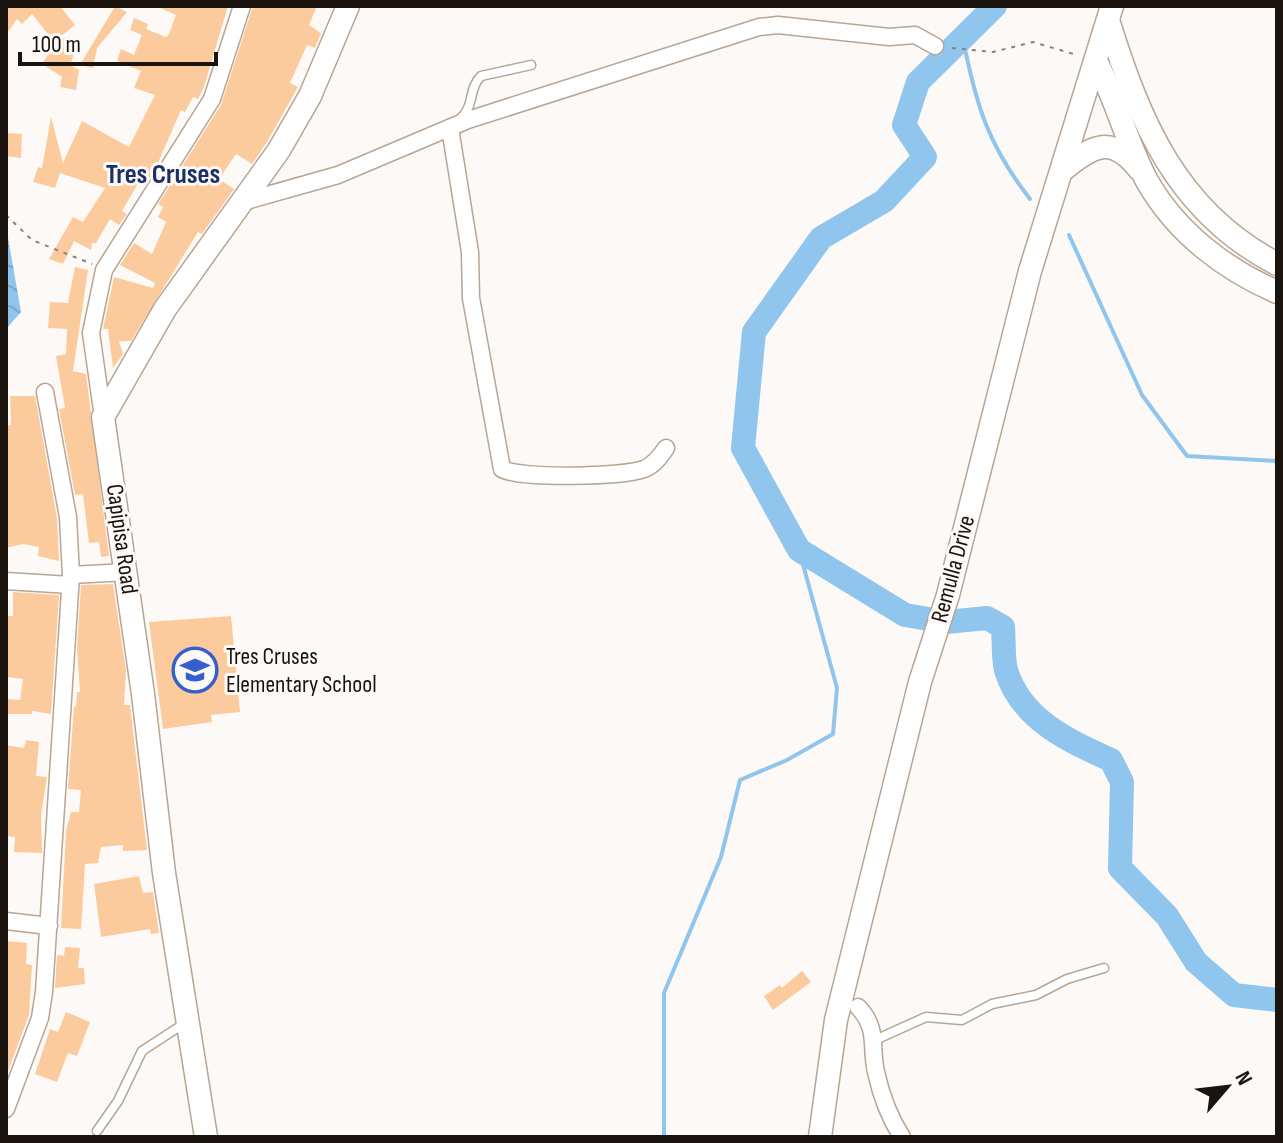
<svg xmlns="http://www.w3.org/2000/svg" width="1283" height="1143" viewBox="0 0 1283 1143" font-family="'Sofia Sans Condensed',sans-serif">
<style>
.water{fill:url(#water-waves)}
.lines{fill:none;stroke-linecap:round;stroke-linejoin:round}
.stream{stroke:#90c5ee;stroke-width:4}
.river{stroke:#90c5ee;stroke-width:24}
.building{fill:#fbcb9e}
.lane-casing{stroke:#b8a594;stroke-width:11}
.street-casing{stroke:#b8a594;stroke-width:19}
.secondary-casing{stroke:#b8a594;stroke-width:25}
.path{stroke:#87827d;stroke-width:2;stroke-dasharray:4 6;stroke-linecap:butt}
.lane{stroke:#fff;stroke-width:8}
.street{stroke:#fff;stroke-width:16}
.secondary{stroke:#fff;stroke-width:22}
.labels{text-anchor:middle;dominant-baseline:central;stroke-width:6;stroke-linejoin:round;paint-order:stroke}
.street-label{font-size:24px;fill:#1b140e;stroke:#fdf9f6}
.poi-label{font-size:24px;fill:#1b140e;stroke:#fdf9f6;text-anchor:start}
.quarter-label{font-size:28px;font-weight:bold;fill:#1b3067;stroke:#fdf9f6}
</style>
<defs>
<pattern id="water-waves" width="16" height="10" patternUnits="userSpaceOnUse" patternTransform="scale(2)"><rect width="16" height="10" fill="#90c5ee"/><path d="M0 5q4-4 8 0t8 0" fill="none" stroke="#7ca8cb"/></pattern>
</defs>
<rect width="100%" height="100%" fill="#fdf9f6"/>
<path class="water" d="M6 226 21 312 6 329Z"/>
<g class="lines">
<g class="stream">
<path d="M963 39C976 105 988 145 1030 199"/>
<path d="M1069 235 1142 395 1187 456 1277 461"/>
<path d="M664 1137V993L721 857 740 780 787 760 833 734 837 688 799 550"/>
</g>
<path class="river" d="M995 6 918 82 904 125 925 157 884 201 821 238 754 332 743 448 799 550 905 615 946 622 987 618 1003 627C1004 640 1003 658 1006 670 1021 720 1069 741 1111 760L1122 782 1120 868 1167 916 1196 962 1234 995 1277 1000"/>
</g>
<g class="building">
<path d="M6 6H60L75 25 61 36 77 46 70 65 79 70 76 90 60 87 62 77 42 64 55 43 32 14 22 24 17 19 6 35Z"/>
<path d="M115 6 127 12 97 48 93 68 80 65Z"/>
<path d="M156 6H228L204 87 198 99 193 97 185 112 181 110 157 165 146 183 140 180 122 211 127 214 119 225 110 219 96 243H92L91 250 74 241 63 264 49 259 73 217 83 222 105 188 60 173 55 188 33 182 38 167 42 168 51 117 63 163 82 121 129 147 155 95 134 88 141 71 117 61 121 49 134 55 142 35 130 30 134 18 148 24 146 29 166 37 169 34 176 15Z"/>
<path d="M253 6H317L309 25 321 33 315 48 307 45 290 83 298 87 267 142 252 164 236 154 219 179 234 189 202 234 198 232 131 341H119L123 354 113 368 108 329H103L114 277 153 288 155 283 120 265 134 243 152 254 166 222 158 217 163 207 158 204 221 105Z"/>
<path d="M6 133 22 134 21 158 6 156Z"/>
<path d="M75 267 88 270 73 371 86 374 109 556 101 557 99 542 89 543 83 494 75 495 59 409 65 408 56 356 66 354 67 329 48 328 50 302 68 303Z"/>
<path d="M10 396H35L57 518 59 561 38 556 39 547 23 544 6 548V426L11 425Z"/>
<path d="M113 584 126 671 124 705H130L147 850 123 851V845L101 847 98 863 85 864 81 929 61 928 66 831 71 812H79L81 790 68 789 74 706 76 707 77 692H80L77 648 81 585Z"/>
<path d="M13 592 59 595 51 714 32 711V714H6V699L20 700 23 679 6 677V616H13Z"/>
<path d="M231 616 240 712 211 715 212 722 163 729 149 622Z"/>
<path d="M26 740 39 742 36 776 47 777 41 815 42 853 14 852 15 837 6 836V745L24 748Z"/>
<path d="M139 876 143 893 153 892 159 933 151 934 150 929 101 937 94 884Z"/>
<path d="M6 941 27 943 26 964 32 965 29 1015 8 1071Z"/>
<path d="M65 947 80 948 78 968H84L85 984 55 988 57 955 64 956Z"/>
<path d="M802 971 811 982 773 1010 764 996 780 985 782 988Z"/>
<path d="M66 1012 90 1022 77 1056 68 1053 57 1082 35 1074 50 1029 58 1032Z"/>
</g>
<g class="lines">
<g class="lane-casing">
<g id="lane">
<path d="M460 119C475 106 468 89 481 76L531 65"/>
<path d="M875 1040 926 1017 962 1020 992 1004 1036 995 1067 979 1104 968"/>
<path d="M97 1131 118 1101 142 1051 185 1023"/>
</g>
</g>
<g class="street-casing">
<g id="street">
<path d="M450 128 470 252 471 298 502 469C521 479 622 477 644 469 654 465 660 457 666 448"/>
<path d="M246 201 338 175 468 120 759 27 778 25 889 37 915 35 935 46"/>
<path d="M103 417 91 333 104 270 212 99 242 6"/>
<path d="M71 575 127 572"/>
<path d="M6 581 70 585"/>
<path d="M6 921 49 926"/>
<path d="M858 1007C879 1029 870 1046 876 1072 881 1095 889 1117 902 1137"/>
<path d="M6 1109 40 1018 44 992 71 575 68 517 45 392"/>
</g>
</g>
<g class="secondary-casing">
<g id="secondary">
<path d="M1108 20C1140 123 1177 212 1277 264"/>
<path d="M1096 61C1116 99 1128 146 1147 181 1176 232 1224 269 1277 292"/>
<path d="M1064 169C1093 145 1112 135 1139 169"/>
<path d="M206 1137 164 873 143 694 103 417 165 309 279 150 310 96 348 6"/>
<path d="M820 1137 836 1020 920 682 948 595 1030 271 1112 6"/>
</g>
</g>
<g class="path">
<path d="M952 48 993 52 1033 42 1077 55"/>
<path d="M6 215 32 240 92 264"/>
</g>
<use href="#lane" class="lane"/>
<use href="#street" class="street"/>
<use href="#secondary" class="secondary"/>
</g>
<defs>
<g id="school-ring" transform="scale(2.3)"><circle r="9.5" fill="#fdf9f6" stroke="#355fcf" stroke-width="1.5"/><path d="M0-5L7-2L0 1L-7-2ZM-4 1L0 2.5L4 1V4Q0 6-4 4Z" fill="#355fcf"/></g>
</defs>
<g fill-rule="evenodd">
<use href="#school-ring" x="195" y="670"/>
</g>
<g class="labels">
<g class="street-label">
<text transform="translate(122 539) rotate(82)">Capipisa Road</text>
<text transform="translate(953 569) rotate(-75)">Remulla Drive</text>
</g>
<g class="poi-label">
<text x="226" y="656">Tres Cruses<tspan x="226" dy="28">Elementary School</tspan></text>
</g>
<g class="quarter-label">
<text x="163" y="174">Tres Cruses</text>
</g>
</g>
<rect width="1283" height="1143" fill="none" stroke="#1b140e" stroke-width="16"/>
<g transform="translate(1227 1087) rotate(62)" stroke="#fdf9f6" stroke-width="6" paint-order="stroke">
<path d="M0-6L14 30L0 20L-14 30Z" fill="#1b140e"/>
<text y="-12" font-size="22" font-weight="bold" text-anchor="middle" fill="#1b140e">N</text>
</g>
<path d="M20 52v12h196v-12" fill="none" stroke="#1b140e" stroke-width="4"/>
<text x="32" y="52" font-size="24" fill="#1b140e" stroke="#fdf9f6" stroke-width="6" paint-order="stroke">100 m</text>
</svg>
